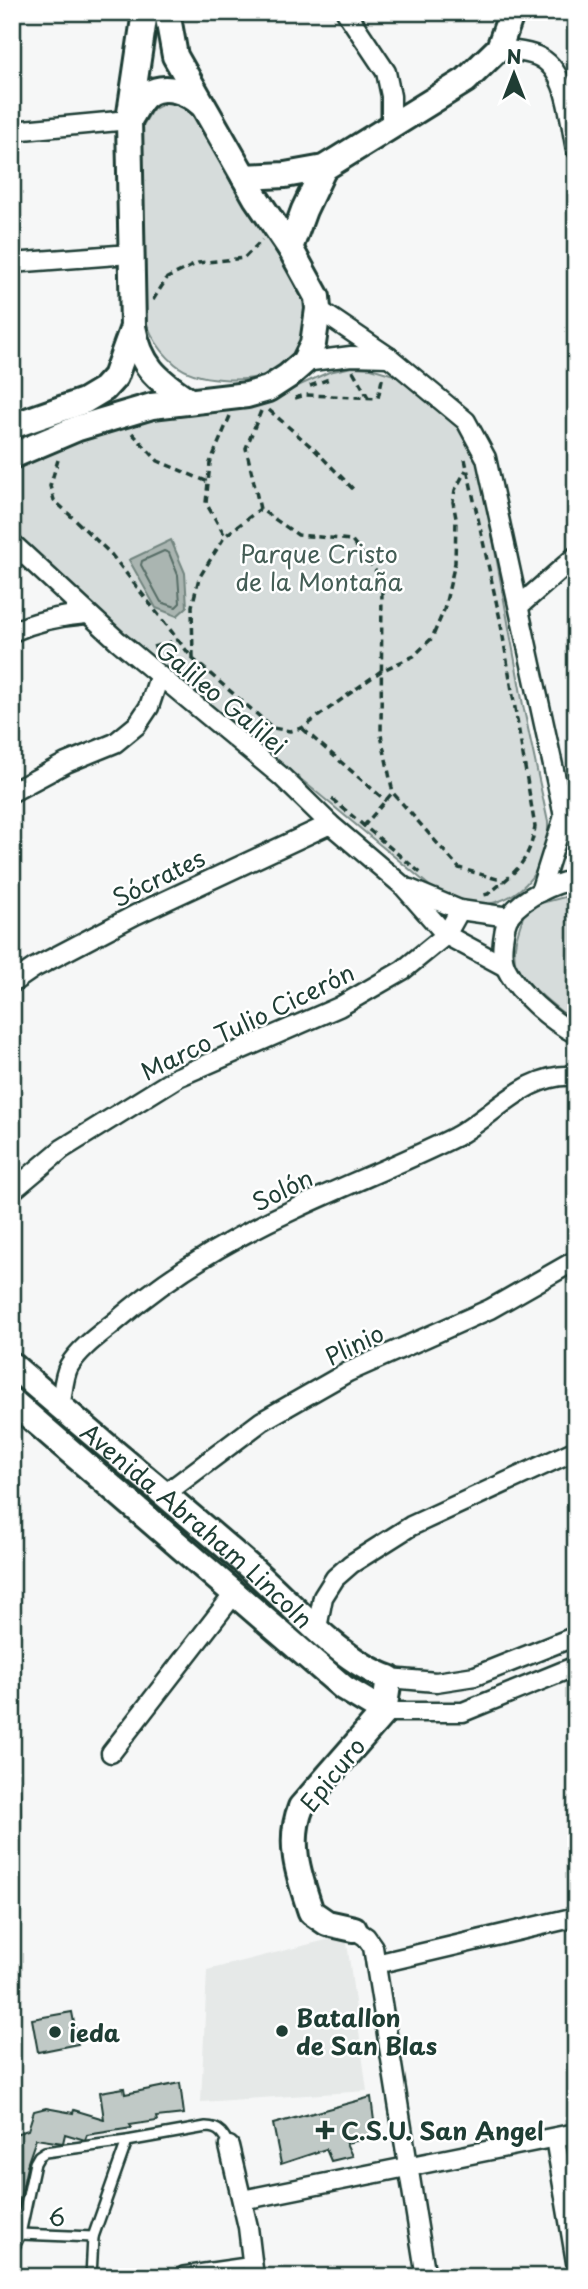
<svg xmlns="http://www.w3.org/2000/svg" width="588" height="2289" viewBox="0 0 588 2289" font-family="'Playpen Sans',sans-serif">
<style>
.built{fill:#e6e9e8}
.green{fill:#d6dcdb;stroke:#7a8c88;stroke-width:2}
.water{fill:#aab5b1;stroke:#72857f;stroke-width:2}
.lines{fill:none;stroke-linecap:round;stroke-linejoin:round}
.shore{stroke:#576d66;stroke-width:2}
.building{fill:#c0c9c6;stroke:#1f3d34;stroke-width:2}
.lane-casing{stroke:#1f3d34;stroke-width:14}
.street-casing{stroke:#1f3d34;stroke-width:23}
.secondary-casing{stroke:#1f3d34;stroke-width:30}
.path{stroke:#1f3d34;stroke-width:3.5;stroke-dasharray:7 5;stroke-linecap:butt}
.lane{stroke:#fff;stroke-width:9}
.street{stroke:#fff;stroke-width:18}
.secondary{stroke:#fff;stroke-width:24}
.poi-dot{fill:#1f3d34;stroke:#fff;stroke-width:2.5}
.labels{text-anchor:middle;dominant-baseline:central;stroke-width:5;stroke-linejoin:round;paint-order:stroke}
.park-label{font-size:24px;fill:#445d55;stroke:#fff}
.street-label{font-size:24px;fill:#1f3d34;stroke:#fff}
.poi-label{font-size:24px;font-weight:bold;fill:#1f3d34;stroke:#fff;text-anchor:start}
</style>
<rect width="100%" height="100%" fill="#f6f7f7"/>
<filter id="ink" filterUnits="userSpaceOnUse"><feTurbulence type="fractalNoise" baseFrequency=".0143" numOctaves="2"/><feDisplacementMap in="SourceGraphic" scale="14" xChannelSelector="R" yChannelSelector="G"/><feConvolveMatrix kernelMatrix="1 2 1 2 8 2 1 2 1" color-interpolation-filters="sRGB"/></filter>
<g filter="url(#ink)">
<path class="built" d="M346 1935 367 2091 201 2102 207 1970Z"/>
<g class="green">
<path d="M167 102 186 104 198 112 304 291C313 352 283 384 221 379 205 378 188 375 175 364 154 346 145 325 140 298L142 127 152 110Z"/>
<path d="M352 367 371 368 397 376 427 394 457 419 479 462 523 705 548 822C550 870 515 912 464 904 457 903 449 900 443 897L12 540V470L27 461 146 416 269 399 329 372Z"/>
<path d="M576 894V1023C560 1011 518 980 515 961 512 943 521 925 526 907Z"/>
</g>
<g class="water">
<path d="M171 540 185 573 187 607 177 616 156 608 129 560Z"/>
<path d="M12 1754C28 1804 19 1856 12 1906Z"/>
</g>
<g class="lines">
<path class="shore" d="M164 551 169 553 178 575 180 603 176 607 161 602 141 565 142 561Z"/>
</g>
<g class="building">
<path d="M72 2012 78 2044 38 2052 32 2019Z"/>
<path d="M180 2083 184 2114 156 2117 157 2121 130 2125 132 2128 87 2135 85 2140 65 2134 63 2143 36 2139 28 2162 16 2218H12V2135L28 2130 34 2111 46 2108 73 2113 74 2110 104 2119 100 2092 124 2088 125 2094Z"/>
<path d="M371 2097 376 2137 346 2143 352 2156 331 2161 326 2149 281 2164 273 2124Z"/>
</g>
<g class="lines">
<g class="lane-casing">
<g id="lane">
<path d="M20 2234 93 2237"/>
<path d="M12 2252 20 2234 35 2163 39 2156 45 2152 127 2141 206 2127C220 2127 224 2135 229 2146"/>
<path d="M90 2276 116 2274 119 2277"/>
<path d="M91 2277 93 2237 127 2141"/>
<path d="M177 2277 183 2272 253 2262"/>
</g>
</g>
<g class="street-casing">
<g id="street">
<path d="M346 12 386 72 391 96V126"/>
<path d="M499 48C511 51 526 51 537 56 568 69 569 119 576 149"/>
<path d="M12 131 129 120"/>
<path d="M12 263 130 254"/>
<path d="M318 309 389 357 466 421 486 458 564 816 576 840"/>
<path d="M304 362 351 356 389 357"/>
<path d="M12 543 118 641 282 777 330 824 403 886 446 935 504 966"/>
<path d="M519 606 576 556"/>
<path d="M12 632C36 621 60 616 86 614"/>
<path d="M12 792 66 763 115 743 137 725 149 707 159 677"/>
<path d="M576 879C553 884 525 896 510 915 505 922 504 933 503 941 502 949 502 960 506 968 518 993 551 1021 576 1034"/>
<path d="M410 889 460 910 509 917"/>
<path d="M540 892 564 816"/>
<path d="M12 983 34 968 135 915 330 824"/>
<path d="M12 1191 62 1149 178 1077 339 1007 403 970 446 935 460 910"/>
<path d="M60 1407C63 1394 63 1377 69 1366 80 1348 99 1335 115 1322 168 1276 231 1238 295 1209 348 1184 403 1163 455 1137 494 1116 527 1071 576 1076"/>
<path d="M165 1494 262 1421 348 1372 490 1309 576 1260"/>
<path d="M317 1628 323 1597 335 1578 351 1564 411 1526 576 1450"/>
<path d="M389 1678 436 1682 475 1676 576 1636"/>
<path d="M384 1712H463L576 1666"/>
<path d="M111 1753 234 1594"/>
<path d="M354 1929 366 1937 373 1947 426 2277"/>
<path d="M376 1964 576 1917"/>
<path d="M555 2138 576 2262"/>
<path d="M229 2146 248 2227 254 2277"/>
<path d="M242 2200 576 2133"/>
</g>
</g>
<g class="secondary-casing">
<g id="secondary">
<path d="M131 117C136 109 140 99 148 94 165 83 188 92 201 104"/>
<path d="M244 177 285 175 324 168 466 80 499 48 512 12"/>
<path d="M290 248 304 210 324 168"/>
<path d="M133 327C140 365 156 379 188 400"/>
<path d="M12 426 84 401 104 389 115 377 133 327 129 120 145 12"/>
<path d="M12 456 78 428 152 406 247 395 268 389 288 376 304 362 313 344 318 309 317 297 290 248 256 198 175 56 167 12"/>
<path id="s1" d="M12 1365C91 1434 173 1500 252 1569 292 1604 340 1661 389 1678L384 1712 301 1807C287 1843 299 1876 311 1912L327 1923 354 1929"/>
<path d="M12 1401 344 1688 384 1712"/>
</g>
</g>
<g class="path">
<path d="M153 300 167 278 198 263 244 258 262 240"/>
<path d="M353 371 368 397"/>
<path d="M310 386 332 378"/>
<path d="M295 398 305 395 378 398 383 375"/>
<path d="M269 410 315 450 356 492"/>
<path d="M261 411 246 448 260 509 298 535 351 540 382 579 381 735 393 793 459 868 504 881"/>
<path d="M230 416 210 463 206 503 225 536 260 509"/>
<path d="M132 433 158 461 208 482"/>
<path d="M465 459 500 619 535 827C529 863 515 873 488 894L484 895"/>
<path d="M58 460 50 486 54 500 111 554 193 659 273 728 290 731 302 728 381 671 414 656 432 638 444 610 455 563 456 518 453 502 455 490 466 470"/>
<path d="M153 647 178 640"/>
<path d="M193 658 192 606 199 578 225 536"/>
<path d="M303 729 386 801"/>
<path d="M332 799 423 875"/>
<path d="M363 827 392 793"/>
</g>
<use href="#lane" class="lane"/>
<use href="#street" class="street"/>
<use href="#secondary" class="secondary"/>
</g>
</g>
<g class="poi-dot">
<circle cx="282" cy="2031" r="7"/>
<circle cx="55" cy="2032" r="7"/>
<path d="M321.5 2119.5h7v7h7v7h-7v7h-7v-7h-7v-7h7z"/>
</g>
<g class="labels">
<g class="park-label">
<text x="319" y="553">Parque Cristo<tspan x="319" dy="28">de la Montaña</tspan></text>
</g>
<g class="street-label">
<text transform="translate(222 697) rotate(40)">Galileo Galilei</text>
<text transform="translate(158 877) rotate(-26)">Sócrates</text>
<text transform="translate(247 1021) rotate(-26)">Marco Tulio Cicerón</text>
<text transform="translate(282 1189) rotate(-26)">Solón</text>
<text transform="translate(354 1344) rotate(-26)">Plinio</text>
<text stroke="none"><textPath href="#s1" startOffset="245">Avenida Abraham Lincoln</textPath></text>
<text transform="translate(332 1774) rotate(-51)">Epicuro</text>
<text transform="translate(57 2216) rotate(3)">6</text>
</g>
<g class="poi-label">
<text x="296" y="2017">Batallon<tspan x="296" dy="28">de San Blas</tspan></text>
<text x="69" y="2032">ieda</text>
<text x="341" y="2130">C.S.U. San Angel</text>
</g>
</g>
<rect width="588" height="2289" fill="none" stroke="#fff" stroke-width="42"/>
<rect x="21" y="21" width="546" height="2247" fill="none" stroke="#1f3d34" stroke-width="2.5" filter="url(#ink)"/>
<g transform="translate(514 74)" stroke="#ffffff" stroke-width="5" paint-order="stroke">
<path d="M0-5L12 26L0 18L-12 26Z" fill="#1f3d34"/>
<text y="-10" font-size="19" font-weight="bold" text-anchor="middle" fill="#1f3d34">N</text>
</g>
</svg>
